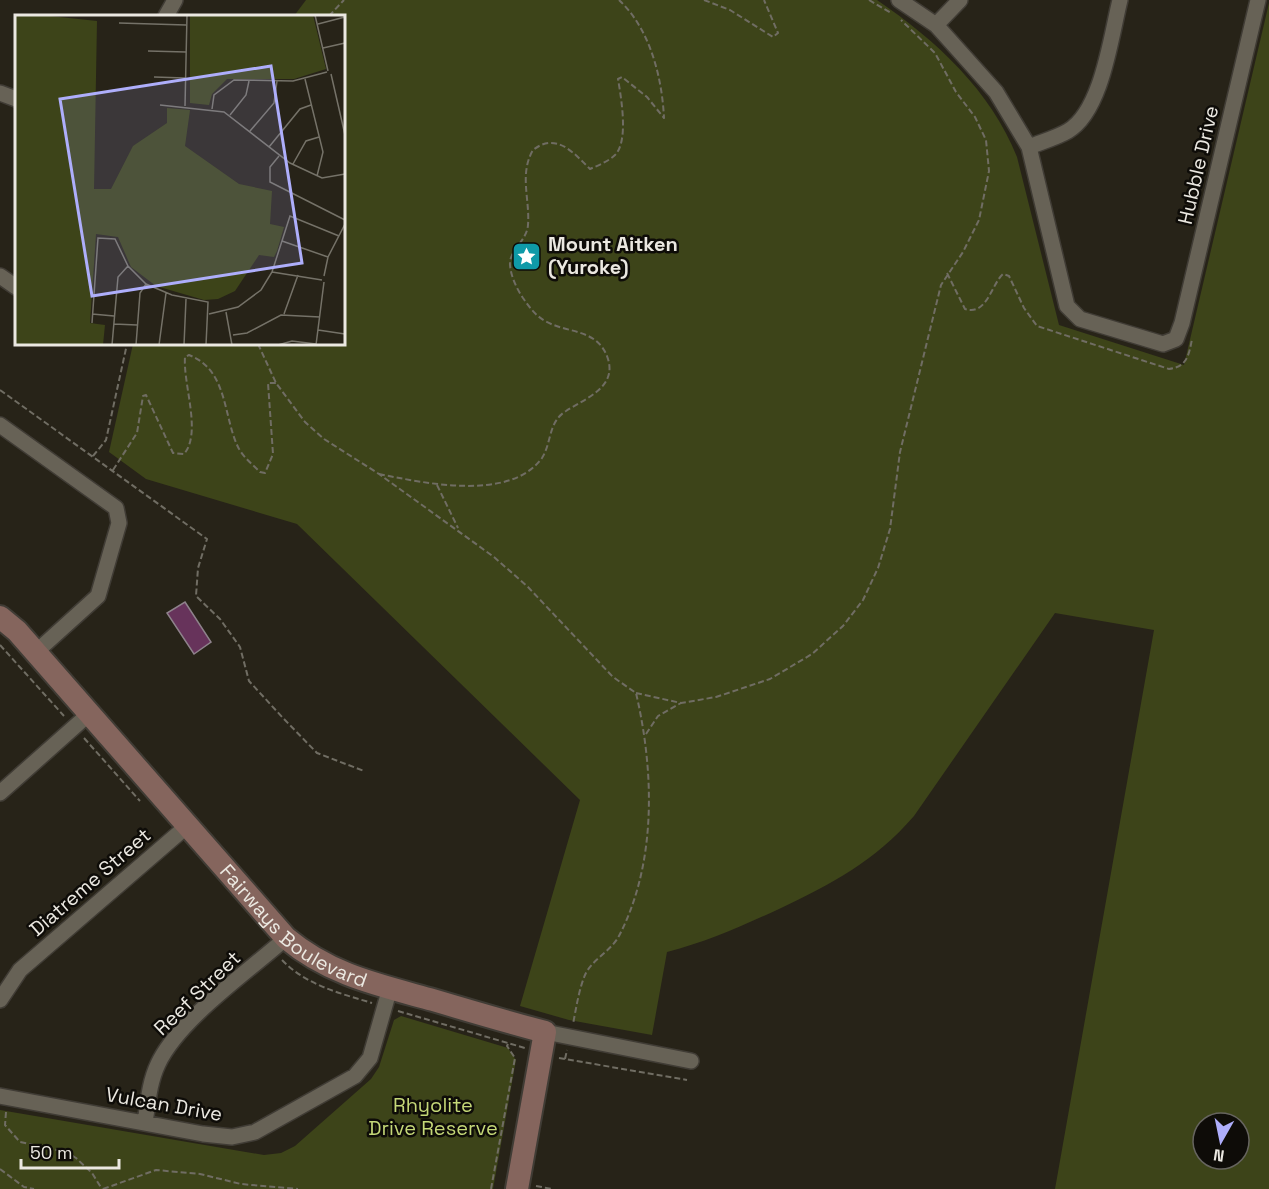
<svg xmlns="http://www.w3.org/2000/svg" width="1269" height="1189" font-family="'Space Grotesk',sans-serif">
	<rect width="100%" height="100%" fill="#272318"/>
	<path fill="#3d4419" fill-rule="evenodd" d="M 306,0 L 877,0 C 936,40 991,91 1017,157 L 1059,325 L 1184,365 L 1269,3 L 1269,1189 L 1055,1189 L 1154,630 L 1055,613 L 914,816 C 874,862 833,883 779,909 C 742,926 707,942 667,952 L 652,1035 L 569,1020 L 520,1006 L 580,800 L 297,524 L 146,479 L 109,452 L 133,344 L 344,344 L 344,16 L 294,16 ZM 1203,1123 L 1239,1123 L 1239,1159 L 1203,1159 Z
		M 401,1016 L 508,1048 L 516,1060 L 493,1189 L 0,1189 L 0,1110 L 264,1155 L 281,1153 L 295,1146 L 371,1079 L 379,1067 L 394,1020 Z"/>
	<path fill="#67335b" stroke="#8e828b" stroke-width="1.5" d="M 185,602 L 211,642 L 194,654 L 167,613 Z"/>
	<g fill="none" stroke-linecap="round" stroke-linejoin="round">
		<defs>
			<path id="street" d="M 899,0 L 936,25 L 996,92 L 1029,147 L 1067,306 L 1080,319 L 1163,344 L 1176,339 L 1182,323 L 1258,0
				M 166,16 L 175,0
				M 936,25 L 960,0
				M 0,93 L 16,99
				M 1029,147 C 1041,142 1056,138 1068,131 C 1102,111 1111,36 1120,0
				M 0,276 L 16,287
				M 0,425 L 116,508 L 119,523 L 98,596 L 35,653
				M 0,793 L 90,713
				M 0,1000 L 20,970 L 187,826
				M 545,1032 L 691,1061
				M 0,1096 L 203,1134 L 232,1137 L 255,1132 L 355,1076 L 370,1058 L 390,988
				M 145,1123 C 148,1103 149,1083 158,1064 C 179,1019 248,972 286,938"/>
			<g id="secondary">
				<path id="s1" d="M 0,617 L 17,631 L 286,938 C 330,975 379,985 433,1000 C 470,1011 507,1022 545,1032 L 517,1189"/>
			</g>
		</defs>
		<use href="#street" stroke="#403c35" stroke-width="18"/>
		<use href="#secondary" stroke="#403c35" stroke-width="26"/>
		<path stroke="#706d63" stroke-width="2" stroke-dasharray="6 3" stroke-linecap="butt" d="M 704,0 L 730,10 L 773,37 L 778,33 L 764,0
			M 869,0 L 891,13
			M 329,16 L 344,0
			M 947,273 L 965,309 C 987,316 991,285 1003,274 L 1009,276 L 1024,308 L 1037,326 L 1169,369 C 1187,367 1189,355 1192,339
			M 258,344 L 276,383 L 305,422 L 324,439 L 379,474 L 494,557 L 528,587 L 613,677 L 636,693 C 654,770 657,861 620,934 C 612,951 592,959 585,975 C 579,989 576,1009 573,1024
			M 0,390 L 207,539 L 198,568 L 196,596 L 220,619 L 240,647 L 249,681 L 283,718 L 317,753 L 364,771
			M 93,456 L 106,440 L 127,344
			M 113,470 L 137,433 L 143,396 L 146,395 L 173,453 L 184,454 C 202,433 183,385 185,357 L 189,355 C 228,370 223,416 238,447 C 243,457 252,464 260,472 L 265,473 L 273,454 L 268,383 L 276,383
			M 379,474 C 424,483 510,502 542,458 C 552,442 548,422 566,411 C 584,399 617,388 608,359 C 598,328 568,334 545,321 C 535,315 530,308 523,298 C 517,289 511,277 510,265 C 509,250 527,241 528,225 C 530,199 519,174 533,150 C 556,132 573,152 590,169 C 599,165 609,161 615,155 C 629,141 621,97 618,79 L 622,77 L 647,97 L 664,118 C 662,77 650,29 619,0
			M 437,485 L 458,528
			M 0,645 L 64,716
			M 636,693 L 681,703 L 716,697 L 770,679 L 812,654 L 843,626 L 863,600 L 878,568 L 890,529 L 900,452 L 941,285 L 963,252 L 979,220 L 989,171 L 986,140 L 975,117 L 956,92 L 935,53 L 901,20
			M 646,734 L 658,716 L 681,703
			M 84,738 L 140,801
			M 282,960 C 306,985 339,993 372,1003
			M 398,1011 L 525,1048
			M 559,1058 L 687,1080
			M 565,1059 L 567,1050
			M 6,1112 L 5,1125 L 20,1142 L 66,1152 L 76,1158 L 92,1173 L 102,1189
			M 0,1169 L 24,1187 L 34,1189
			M 536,1186 L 552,1189
			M 103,1189 L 156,1170 L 200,1174 L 241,1184 L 298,1189
			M 491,1189 L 515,1058 L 507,1046 L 508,1044"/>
		<use href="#street" stroke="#676256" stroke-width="15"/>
		<use href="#secondary" stroke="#85655d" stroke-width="22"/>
	</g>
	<defs>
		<symbol id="sight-square" viewBox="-11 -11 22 22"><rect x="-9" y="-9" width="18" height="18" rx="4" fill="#0f9aa8" stroke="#0e0c08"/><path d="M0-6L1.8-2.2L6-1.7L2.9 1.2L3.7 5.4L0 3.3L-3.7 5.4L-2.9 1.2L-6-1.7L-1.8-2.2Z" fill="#fff"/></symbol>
	</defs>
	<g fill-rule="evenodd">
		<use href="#sight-square" x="510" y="240" width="33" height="33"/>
	</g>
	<g text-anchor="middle" stroke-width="5" stroke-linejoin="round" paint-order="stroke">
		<g font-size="20" fill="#ebe8e1" stroke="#0e0c08">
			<text transform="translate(1198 165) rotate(-77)" y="7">Hubble Drive</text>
			<text transform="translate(90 882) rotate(-41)" y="7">Diatreme Street</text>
			<text dy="7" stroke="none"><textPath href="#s1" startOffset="429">Fairways Boulevard</textPath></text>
			<text transform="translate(197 993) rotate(-44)" y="7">Reef Street</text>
			<text transform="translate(164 1104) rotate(10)" y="7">Vulcan Drive</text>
		</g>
		<g font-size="20" font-weight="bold" fill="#ebe8e1" stroke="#0e0c08" text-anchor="start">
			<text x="548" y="251">Mount Aitken<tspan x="548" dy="23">(Yuroke)</tspan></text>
		</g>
		<g font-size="20" fill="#c5d878" stroke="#0e0c08">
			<text x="433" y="1112">Rhyolite<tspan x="433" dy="23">Drive Reserve</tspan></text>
		</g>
	</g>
	<g transform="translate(15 15)">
		<rect width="330" height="330" fill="#272318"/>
		<path d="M 26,0 L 82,6 L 79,174 L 96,174 L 118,131 L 152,108 L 152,93 L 175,95 L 170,131 L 224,169 L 257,176 L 255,209 L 269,212 L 262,236 L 259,242 L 244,240 L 220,276 L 203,284 L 189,285 L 141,271 L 116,252 L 103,222 L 81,219 L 75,308 L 90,310 L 88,330 L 0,330 L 0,1 ZM 175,0 L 298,0 L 311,54 L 279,64 L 212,64 L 197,79 L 194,90 L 175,88 Z" fill="#3d4419"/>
		<path fill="none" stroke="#757268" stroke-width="1.5" d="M 300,0 L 313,56M 104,8 L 171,10M 303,9 L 330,2M 308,33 L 330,28M 133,36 L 171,37M 316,59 L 330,120M 139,62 L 170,63M 290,64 L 308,137 L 302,161M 145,90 L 209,97 L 275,148 L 307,163 L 330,159M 170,91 L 172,0M 197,94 L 199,80 L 219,65 L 278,66 L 312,57M 215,100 L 231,80 L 234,66M 235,116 L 259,88 L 262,66M 254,132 L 285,94 L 296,90M 264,141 L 255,152 L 255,167 L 330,205M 278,149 L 291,126 L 304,122M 267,226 L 313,242M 257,257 L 307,265M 309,261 L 313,242 L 330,209M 211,297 L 217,330M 77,299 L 99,301M 194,299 L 223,292 L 246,275 L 257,257 L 275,201 L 324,221M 269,299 L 283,260M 77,308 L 83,223 L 100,224 L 113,251 L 131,269 L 157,280 L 193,287 L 191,330M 99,309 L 122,310M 303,315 L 330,319M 218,320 L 232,318 L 266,300 L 305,302M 97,330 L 103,262 L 113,251M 121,330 L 125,278 L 131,269M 144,330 L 151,278M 169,330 L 171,284M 263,330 L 277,326 L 301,329M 301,330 L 309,267"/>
		<path fill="#aeaefb" fill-opacity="0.15" stroke="#aeaefb" stroke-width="3" d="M 256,51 L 287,248 L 77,281 L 45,84 Z"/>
		<rect width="330" height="330" fill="none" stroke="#ebe8e1" stroke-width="3"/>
	</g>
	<g transform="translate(1221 1141) rotate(189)"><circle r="28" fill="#0e0c08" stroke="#66645f" stroke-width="1.5"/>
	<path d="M0-4.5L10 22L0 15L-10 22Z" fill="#aeaefb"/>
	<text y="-9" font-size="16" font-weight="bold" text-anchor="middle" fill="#ebe8e1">N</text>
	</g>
	<path d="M21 1159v9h98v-9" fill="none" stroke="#ebe8e1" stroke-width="3"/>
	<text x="30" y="1159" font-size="18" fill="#ebe8e1" stroke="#0e0c08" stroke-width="4.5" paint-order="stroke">50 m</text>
</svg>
